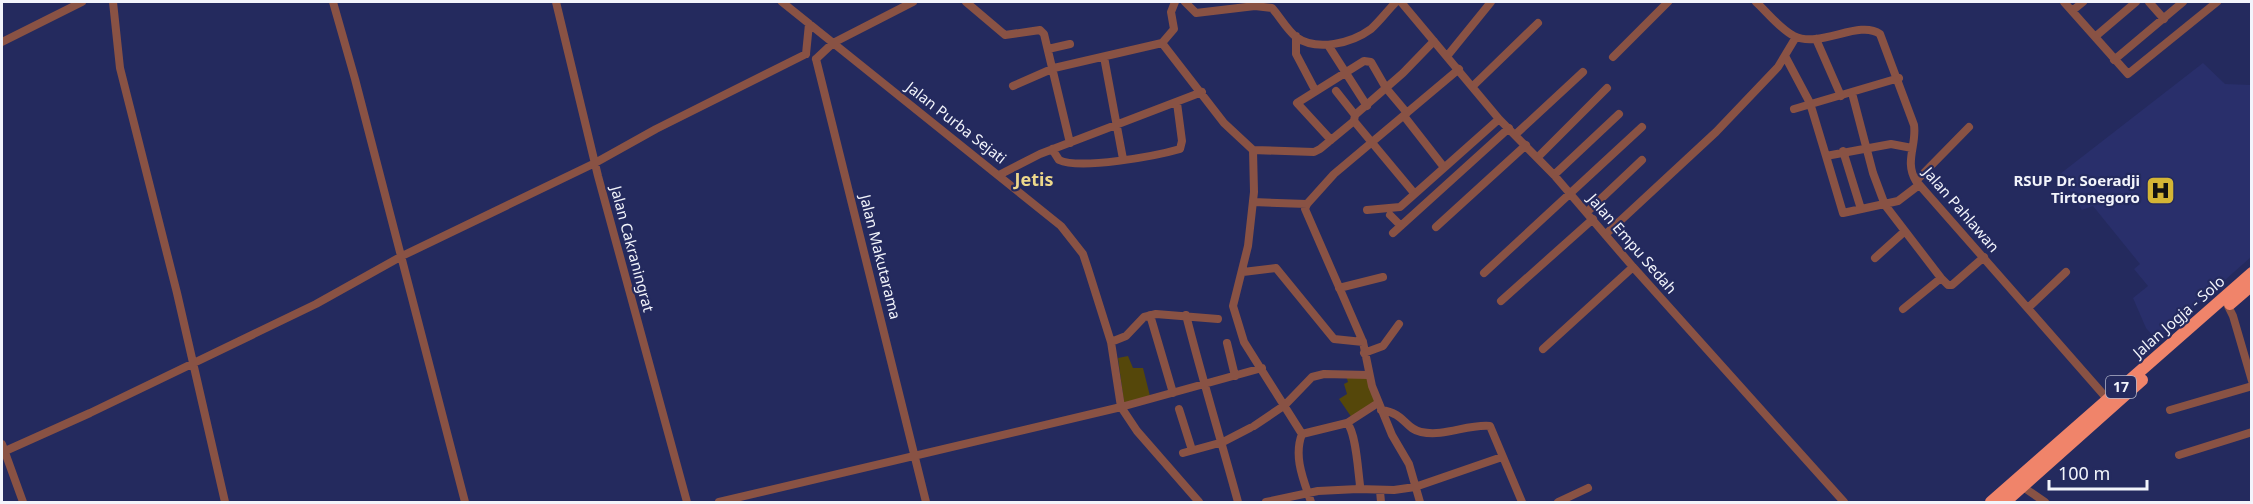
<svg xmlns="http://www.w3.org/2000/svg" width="2253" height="504" font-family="'Noto Sans',sans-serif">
	<rect width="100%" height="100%" fill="#242a5e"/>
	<path fill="#292f6b" d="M 2203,63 L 2225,84 L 2251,85 L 2251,257 L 2157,340 L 2146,328 L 2133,298 L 2148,286 L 2134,269 L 2140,264 L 2093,206 L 2082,210 L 2060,174 Z"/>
	<path fill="#55470a" d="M 1128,356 L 1133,368 L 1143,368 L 1150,396 L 1124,403 L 1118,358 Z
		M 1346,376 L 1367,377 L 1377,403 L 1352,418 L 1339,399 L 1347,394 L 1344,384 L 1348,382 Z"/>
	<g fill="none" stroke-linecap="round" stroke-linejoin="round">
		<path stroke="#895244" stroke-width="8" d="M 113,2 L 120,68 L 177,293 L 225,502
			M 333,2 L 355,79 L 465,502
			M 556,2 L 598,176 L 687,502
			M 782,2 L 1061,226 L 1083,254 L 1088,269 L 1111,342 L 1121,407 L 1137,431 L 1199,502
			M 966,2 L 1005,35 L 1040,30 L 1044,34 L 1070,143
			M 1185,2 L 1196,13 L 1255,6 L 1272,8 C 1280,17 1287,30 1296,37 C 1317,52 1352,43 1371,29 C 1380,21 1388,10 1396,2
			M 1401,2 L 1499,119 L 1554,175 L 1633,267 L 1844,502
			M 1756,2 C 1767,12 1780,29 1794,36 C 1820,49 1859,19 1880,34 L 1914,125 C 1917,145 1904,162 1916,181 L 2110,402
			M 2064,2 L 2128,74 L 2217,2
			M 2149,2 L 2164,19
			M 2072,11 L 2083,2
			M 1296,36 L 1296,54 L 1315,90
			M 2096,36 L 2136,2
			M 1816,39 L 1841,96
			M 2,42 L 82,2
			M 1162,43 L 1224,123 L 1253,150 L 1254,192 L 1248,246 L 1233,306 L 1244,342 L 1302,434
			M 1328,45 L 1367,106
			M 1048,49 L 1070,44
			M 806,54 L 809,24
			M 1448,55 L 1491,2
			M 1785,56 L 1810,103 L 1826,156
			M 1104,57 L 1123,159
			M 1613,57 L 1668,2
			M 816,59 L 926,502
			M 816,59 L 833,43 L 913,2
			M 2114,60 L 2183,2
			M 1474,85 L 1538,23
			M 1013,86 L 1054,68 L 1162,43 L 1174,29 L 1171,12 L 1175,2
			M 1336,91 L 1355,115
			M 1852,93 L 1873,173 L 1885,205 L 1941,278 L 1948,285 L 1952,285 L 1984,257
			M 1794,109 L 1899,78
			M 1404,116 L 1443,166
			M 1354,121 L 1414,193
			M 1516,134 L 1583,72
			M 1331,140 L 1297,103 L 1364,61 L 1371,62 L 1386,88 L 1407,113
			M 1912,148 L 1891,144 L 1826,156 L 1843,213 L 1898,201 L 1919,185
			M 1052,149 L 1059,160 C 1080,170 1156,156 1180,149 L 1182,141 L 1177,103
			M 1253,150 L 1314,152 L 1320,149 L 1354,121 L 1355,115 L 1403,73 L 1434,41
			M 1843,151 L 1861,209
			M 1538,157 L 1607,88
			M 999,175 L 1040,154 L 1202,92
			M 1554,175 L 1619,114
			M 1916,181 L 1969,127
			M 1253,202 L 1307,204
			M 1367,210 L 1400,207 L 1499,119
			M 1587,212 L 1642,160
			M 1390,215 L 1401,226
			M 1436,227 L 1526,145
			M 1393,233 L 1509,128
			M 1606,234 L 1716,132 L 1778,67 L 1796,37
			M 1875,258 L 1905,231
			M 1243,272 L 1276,268 L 1334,339 L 1363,342
			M 1484,273 L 1642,127
			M 1339,288 L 1383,277
			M 1501,301 L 1593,219
			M 2226,302 L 2233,316 L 2252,381
			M 2029,307 L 2066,272
			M 1903,309 L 1941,278
			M 1150,315 L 1173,393
			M 1186,315 C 1202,378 1221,440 1238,502
			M 1111,342 L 1126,336 L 1144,317 L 1156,314 L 1218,319
			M 1227,343 L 1235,376
			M 1543,349 L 1633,267
			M 1364,353 L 1383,346 L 1399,324
			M 1179,409 L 1192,450
			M 1381,410 C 1405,413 1405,429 1421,432 C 1445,437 1467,424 1490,426 L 1522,502
			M 2170,410 L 2252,386
			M 1347,423 C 1356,432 1358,471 1360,485 L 1358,489
			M 1254,426 L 1285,405 L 1312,377 L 1324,374 L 1368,375
			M 1302,434 L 1347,423 L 1378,403
			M 1302,434 C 1293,457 1304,481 1311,502
			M 2,444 L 23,502
			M 3,452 L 90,413 L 316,304 L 402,256 L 595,163 L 656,129 L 806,54
			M 1183,453 L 1223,442 L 1250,428
			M 2179,455 L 2252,432
			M 2023,487 L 2045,502
			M 1380,491 L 1381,502
			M 719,502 L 1121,407 L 1262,368
			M 1266,502 L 1318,491 L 1358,489 L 1394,490 L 1415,487 L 1502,457
			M 1420,502 L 1409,464 L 1392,435 L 1372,386 L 1363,342 L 1305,209 L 1307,204 L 1334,174 L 1459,69
			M 1558,502 L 1588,488"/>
		<path stroke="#f0846a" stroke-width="12" d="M 2230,304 L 2252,285
			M 1991,502 L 2252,273
			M 2005,502 L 2142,380"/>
	</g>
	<defs>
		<symbol id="hospital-square" viewBox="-11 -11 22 22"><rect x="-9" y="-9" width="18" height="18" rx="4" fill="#d4b535" stroke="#242a5e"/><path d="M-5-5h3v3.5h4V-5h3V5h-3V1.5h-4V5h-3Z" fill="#111"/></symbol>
	</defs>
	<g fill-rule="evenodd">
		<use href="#hospital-square" x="2144" y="174" width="33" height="33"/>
	</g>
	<g text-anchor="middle" stroke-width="4.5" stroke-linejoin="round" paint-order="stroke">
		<rect fill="#242a5e" stroke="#b4b7cc" stroke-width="1.5" x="2106" y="376" width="30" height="22" rx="4.5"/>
		<g font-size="14" font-weight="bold" fill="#f2f4fb">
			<text x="2121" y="392">17</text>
		</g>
		<g font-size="15" fill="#f2f4fb" stroke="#242a5e">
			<text transform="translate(956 123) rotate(38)" y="5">Jalan Purba Sejati</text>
			<text transform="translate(1961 210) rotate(49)" y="5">Jalan Pahlawan</text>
			<text transform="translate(1632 244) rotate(49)" y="5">Jalan Empu Sedah</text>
			<text transform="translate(632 249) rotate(75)" y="5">Jalan Cakraningrat</text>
			<text transform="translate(880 257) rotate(76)" y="5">Jalan Makutarama</text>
			<text transform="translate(2179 317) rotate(-41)" y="5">Jalan Jogja - Solo</text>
		</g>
		<g font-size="15" font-weight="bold" fill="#f2f4fb" stroke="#242a5e" text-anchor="end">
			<text x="2140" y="186">RSUP Dr. Soeradji<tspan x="2140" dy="17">Tirtonegoro</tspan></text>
		</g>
		<g font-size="18" font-weight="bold" fill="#edd88b" stroke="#242a5e">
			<text x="1034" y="186">Jetis</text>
		</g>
	</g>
	<rect width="2253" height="504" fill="none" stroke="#f2f4fb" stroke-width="6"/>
	<path d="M2049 480v9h98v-9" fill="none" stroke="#f2f4fb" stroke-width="3"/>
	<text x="2058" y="480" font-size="18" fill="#f2f4fb" stroke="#242a5e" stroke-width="4.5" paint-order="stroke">100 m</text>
</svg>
